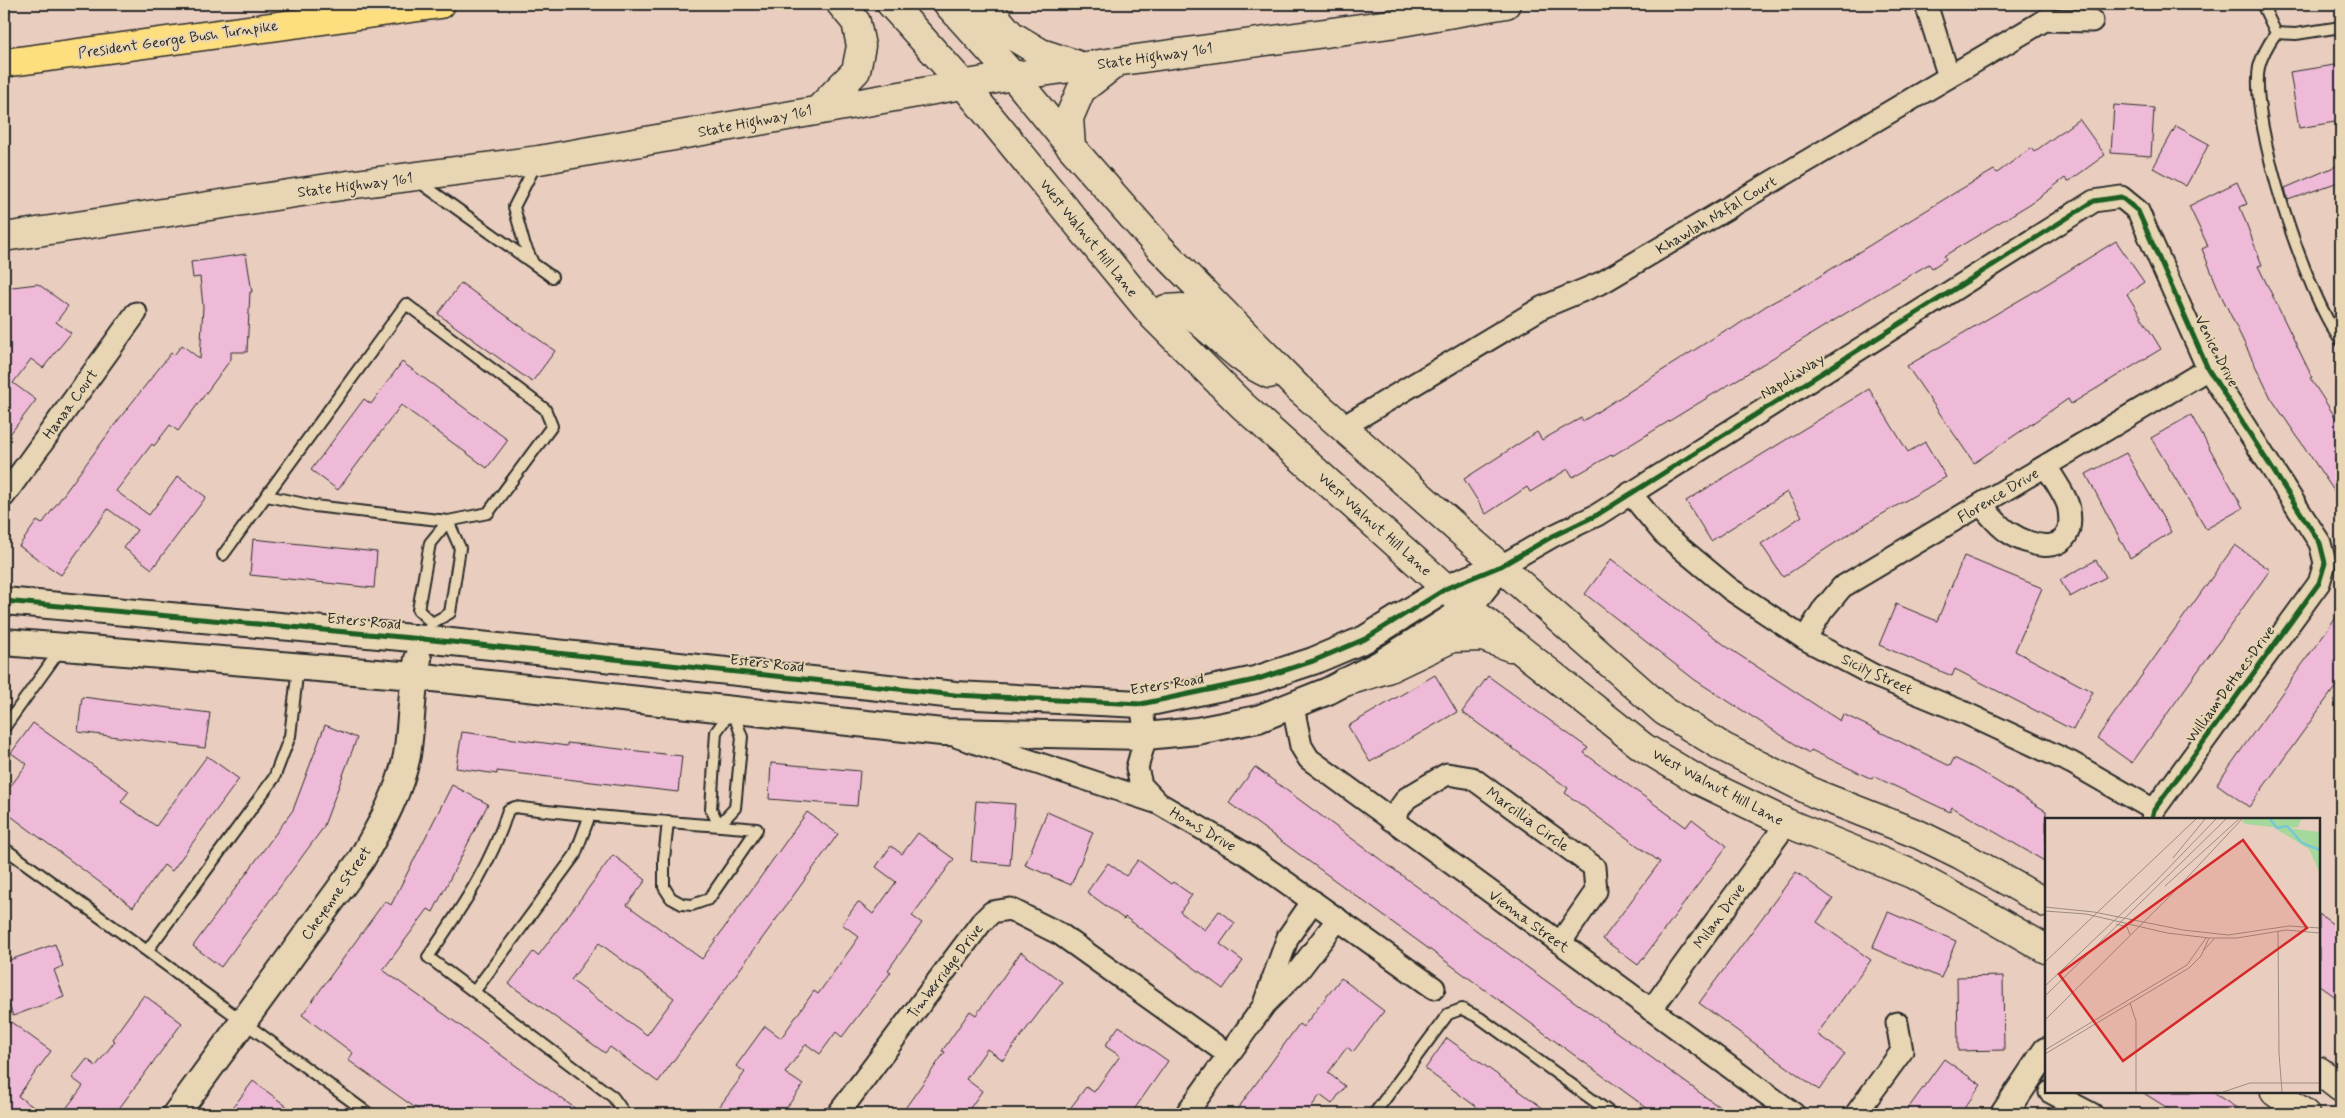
<svg xmlns="http://www.w3.org/2000/svg" width="2345" height="1118" font-family="Mynerve,sans-serif">
	<rect width="100%" height="100%" fill="#e9cdbe"/>
	<filter id="ink" filterUnits="userSpaceOnUse"><feTurbulence type="fractalNoise" baseFrequency=".02" numOctaves="2"/><feDisplacementMap in="SourceGraphic" scale="10" xChannelSelector="R" yChannelSelector="G"/><feConvolveMatrix kernelMatrix="1 2 1 2 8 2 1 2 1" color-interpolation-filters="sRGB"/></filter>
	<g filter="url(#ink)">
		<path fill="#eebad7" stroke="#2b2b2b" fill-rule="evenodd" d="M 2341,64 L 2341,121 L 2299,128 L 2290,72 Z
			M 2114,105 L 2154,108 L 2151,156 L 2111,153 Z
			M 2079,119 L 2105,155 L 2068,182 L 2065,178 L 2033,202 L 1944,256 L 1946,259 L 1932,268 L 1929,264 L 1874,296 L 1612,456 L 1611,455 L 1573,477 L 1568,469 L 1530,492 L 1527,487 L 1486,514 L 1464,479 L 1537,432 L 1542,440 L 1581,418 L 1583,421 L 1729,328 L 1730,330 L 1766,306 L 1807,284 L 1956,192 L 1994,170 L 1997,173 L 2031,148 L 2034,152 Z
			M 2176,126 L 2209,144 L 2186,186 L 2153,168 Z
			M 2341,164 L 2341,181 L 2288,200 L 2285,188 Z
			M 2237,182 L 2247,204 L 2240,207 L 2262,265 L 2258,266 L 2312,377 L 2310,378 L 2341,426 L 2341,501 L 2271,398 L 2220,293 L 2202,249 L 2208,246 L 2189,206 Z
			M 2116,241 L 2144,282 L 2127,294 L 2161,349 L 2071,404 L 2068,399 L 1974,463 L 1907,366 L 2042,287 Z
			M 246,254 L 252,292 L 250,292 L 247,352 L 231,352 L 231,359 L 178,431 L 170,425 L 154,446 L 152,444 L 116,491 L 149,515 L 178,476 L 206,497 L 152,569 L 124,548 L 137,530 L 108,509 L 61,575 L 19,546 L 37,521 L 42,524 L 119,419 L 171,353 L 174,355 L 182,345 L 200,359 L 203,306 L 200,277 L 193,278 L 191,262 Z
			M 461,283 L 555,351 L 532,382 L 438,314 Z
			M 38,284 L 68,306 L 56,322 L 71,333 L 43,368 L 31,359 L 13,383 L 36,400 L 4,442 L 4,288 Z
			M 402,362 L 508,440 L 487,468 L 401,405 L 338,490 L 311,470 L 364,399 L 371,404 Z
			M 1869,389 L 1908,452 L 1925,442 L 1946,477 L 1855,530 L 1783,577 L 1761,544 L 1802,516 L 1787,492 L 1711,541 L 1686,501 Z
			M 2191,415 L 2243,508 L 2206,529 L 2151,438 Z
			M 2126,453 L 2171,532 L 2130,558 L 2086,474 Z
			M 253,539 L 377,552 L 374,588 L 250,575 Z
			M 2235,545 L 2270,570 L 2132,763 L 2097,738 Z
			M 1964,556 L 2042,588 L 2015,651 L 2093,692 L 2073,730 L 1955,669 L 1952,676 L 1879,645 L 1896,604 L 1937,621 Z
			M 1611,559 L 1730,649 L 1840,721 L 1843,714 L 1950,766 L 1954,758 L 1974,768 L 2046,811 L 2046,862 L 1952,807 L 1950,812 L 1873,776 L 1872,779 L 1811,750 L 1809,753 L 1695,680 L 1585,594 Z
			M 2096,560 L 2106,577 L 2070,597 L 2060,580 Z
			M 2341,610 L 2341,679 L 2249,807 L 2217,784 Z
			M 1435,675 L 1457,712 L 1370,762 L 1348,726 Z
			M 1488,676 L 1588,748 L 1584,753 L 1686,827 L 1692,819 L 1727,846 L 1638,965 L 1603,939 L 1660,862 L 1565,793 L 1568,788 L 1462,712 Z
			M 82,697 L 210,713 L 205,748 L 78,732 Z
			M 33,723 L 129,791 L 121,802 L 156,826 L 207,756 L 239,779 L 172,871 L 164,865 L 133,907 L 4,811 L 4,795 L 27,764 L 11,753 Z
			M 325,725 L 357,738 L 323,828 L 221,967 L 193,946 L 293,810 Z
			M 462,732 L 567,746 L 567,743 L 682,756 L 678,792 L 497,771 L 497,774 L 456,768 Z
			M 771,763 L 860,771 L 857,806 L 769,799 Z
			M 1255,767 L 1465,922 L 1729,1114 L 1655,1114 L 1329,876 L 1229,803 Z
			M 452,785 L 488,804 L 433,912 L 428,909 L 383,970 L 583,1114 L 424,1114 L 348,1060 L 353,1053 L 302,1015 L 385,901 L 391,905 Z
			M 976,801 L 1015,804 L 1010,865 L 971,861 Z
			M 807,812 L 838,834 L 658,1082 L 610,1047 L 605,1053 L 509,984 L 533,952 L 538,956 L 613,855 L 646,880 L 627,905 L 702,959 ZM 599,943 L 674,998 L 647,1035 L 571,980 Z
			M 1047,812 L 1093,832 L 1071,885 L 1025,865 Z
			M 918,833 L 954,859 L 912,916 L 922,923 L 888,970 L 891,972 L 842,1037 L 836,1032 L 820,1054 L 806,1044 L 785,1073 L 803,1085 L 782,1114 L 714,1114 L 745,1072 L 736,1066 L 765,1026 L 781,1038 L 814,991 L 818,994 L 859,937 L 842,924 L 858,902 L 873,914 L 896,882 L 876,867 L 891,846 L 902,854 Z
			M 1138,860 L 1171,884 L 1173,882 L 1192,895 L 1180,912 L 1205,930 L 1219,911 L 1235,923 L 1220,944 L 1243,961 L 1223,989 L 1125,917 L 1124,919 L 1087,892 L 1108,863 L 1126,876 Z
			M 1796,872 L 1833,899 L 1817,922 L 1871,960 L 1817,1034 L 1845,1054 L 1819,1090 L 1699,1003 Z
			M 1888,912 L 1956,941 L 1941,978 L 1872,948 Z
			M 2319,914 L 2341,930 L 2341,1001 L 2319,985 Z
			M 55,944 L 63,966 L 54,970 L 64,997 L 13,1016 L 4,991 L 4,962 Z
			M 1021,952 L 1062,982 L 1003,1060 L 987,1049 L 966,1079 L 982,1091 L 966,1114 L 901,1114 L 945,1052 L 942,1051 L 970,1011 L 976,1015 Z
			M 2003,976 L 2004,1050 L 1958,1051 L 1957,977 Z
			M 1341,978 L 1384,1011 L 1353,1052 L 1347,1047 L 1328,1073 L 1345,1086 L 1332,1104 L 1320,1095 L 1306,1114 L 1234,1114 L 1299,1024 L 1303,1027 Z
			M 144,995 L 182,1023 L 115,1114 L 62,1114 L 83,1086 L 72,1078 L 87,1059 L 96,1066 L 115,1041 L 112,1039 Z
			M 11,1022 L 51,1051 L 18,1096 L 43,1114 L 4,1114 L 4,1032 Z
			M 1119,1026 L 1168,1061 L 1131,1114 L 1066,1114 L 1086,1087 L 1094,1092 L 1120,1056 L 1105,1046 Z
			M 1447,1038 L 1551,1114 L 1486,1114 L 1425,1069 Z
			M 1944,1059 L 1981,1085 L 1960,1114 L 1904,1114 Z
			M 253,1081 L 297,1114 L 228,1114 Z
			M 2142,1092 L 2212,1092 L 2246,1114 L 2177,1114 Z"/>
		<g fill="none" stroke-linecap="round" stroke-linejoin="round">
			<defs>
				<path id="service" d="M 2262,4 L 2276,33
					M 2276,33 C 2269,43 2262,55 2259,67 C 2249,122 2307,297 2341,341
					M 2276,33 L 2296,34 L 2341,27
					M 418,181 L 552,277
					M 533,263 L 524,243 L 514,207 L 536,164
					M 223,555 L 406,304 L 545,409 L 552,426 L 488,513 L 448,521 L 314,506 L 267,496
					M 432,623 L 418,610 L 430,543 L 448,521
					M 424,637 L 432,623 L 450,613 L 460,548 L 448,521
					M 4,728 L 60,650
					M 719,825 L 735,808 L 742,737 L 733,712
					M 719,825 L 711,809 L 716,732 L 731,711
					M 4,848 L 147,951 L 274,778 L 290,736 L 298,667
					M 147,951 L 369,1114
					M 474,992 L 575,855 L 590,815
					M 625,1114 L 613,1097 L 428,957 C 460,910 492,864 508,810 L 515,807 C 595,818 676,822 757,829 L 709,899 L 692,905 L 682,904 L 671,898 L 664,887 L 664,859 L 668,821
					M 1374,1114 L 1448,1014 L 1462,1009 L 1480,1018 L 1612,1114"/>
				<path id="minor" d="M 1926,4 L 1949,77
					M 1343,427 L 1543,307 L 1603,282 L 2045,20 L 2092,21
					M 1630,493 L 1664,534 L 1730,589 L 1805,639 L 1875,676 L 1963,712 L 2072,763 L 2154,810
					M 4,496 L 136,313
					M 1981,505 C 1989,513 1998,526 2008,532 C 2035,550 2076,556 2069,510 C 2068,498 2052,477 2046,466
					M 1501,566 L 1553,536 L 1597,515 L 2094,201 L 2121,197 L 2138,211 L 2208,369 L 2320,543 L 2325,563 L 2319,583 L 2154,810 L 2152,819
					M 1805,639 L 1822,611 L 1842,587 L 2208,369
					M 1141,704 L 1146,736 L 1137,768 L 1141,785 L 1158,803
					M 1293,707 L 1301,746 L 1309,759 L 1794,1114
					M 958,737 L 1158,803 L 1249,856 L 1434,988
					M 1391,820 L 1407,798 L 1447,774 L 1472,778 L 1594,867 L 1596,891 L 1560,943
					M 1265,1001 L 1288,937 L 1313,901
					M 1651,1010 L 1787,823
					M 2050,1092 L 2092,1114
					M 838,1114 L 981,923 L 992,912 L 1010,909 L 1060,934 L 1229,1055
					M 1186,1114 L 1265,1004 L 1299,970 L 1338,919
					M 1856,1114 L 1902,1051 L 1897,1023"/>
				<path id="tertiary" d="M 4,601 L 423,639 L 955,695 L 1141,704 L 1255,680 L 1313,661 L 1365,639 L 1447,588 L 1500,566
					M 4,642 L 414,676 L 942,732 L 1146,736 L 1197,731 L 1258,719 L 1328,691 L 1380,664 L 1468,608 L 1501,566
					M 176,1114 L 361,860 C 379,828 400,792 407,755 C 412,723 411,691 418,659
					M 2004,1114 L 2046,1051"/>
				<path id="secondary" d="M 891,4 L 963,84 L 1153,316 L 1243,406 L 1468,608 L 1643,747 L 1698,780 L 1787,823 L 1912,874 L 1980,911 L 2046,949
					M 948,4 L 1013,76 L 1071,147 L 1158,246 L 1297,387 L 1664,711 L 1723,747 L 1816,794 L 1920,835 L 1961,855 L 2046,903
					M 984,4 L 1011,35 L 1041,53 L 1075,64
					M 819,109 L 856,71 L 861,46 L 856,22 L 841,4
					M 1071,147 L 1069,118 L 1081,90 L 1117,62
					M 4,237 L 348,185 L 539,160 L 1013,76 L 1390,24 L 1506,4
					M 1153,316 L 1166,309 L 1182,308 C 1212,328 1235,359 1269,374
					M 1345,682 L 1387,669 L 1452,638 L 1483,637 L 1510,647
					M 2319,1071 L 2341,1088
					M 2275,1092 L 2305,1114"/>
				<path id="motorway" d="M 4,63 L 441,4"/>
			</defs>
			<use href="#service" stroke="#2b2b2b" stroke-width="14"/>
			<use href="#minor" stroke="#2b2b2b" stroke-width="25"/>
			<use href="#tertiary" stroke="#2b2b2b" stroke-width="30"/>
			<use href="#secondary" stroke="#2b2b2b" stroke-width="31"/>
			<use href="#motorway" stroke="#2b2b2b" stroke-width="31"/>
			<use href="#service" stroke="#e7d5b3" stroke-width="10"/>
			<use href="#minor" stroke="#e7d5b3" stroke-width="21"/>
			<use href="#tertiary" stroke="#e7d5b3" stroke-width="26"/>
			<use href="#secondary" stroke="#e7d5b3" stroke-width="28"/>
			<use href="#motorway" stroke="#fedf80" stroke-width="28"/>
			<defs>
				<path id="cycleway" d="M 4,601 L 423,639 L 955,695 L 1141,704 L 1255,680 L 1313,661 L 1365,639 L 1447,588 L 1501,566 L 1553,536 L 1597,515 L 2094,201 L 2121,197 L 2138,211 L 2208,369 L 2320,543 L 2325,563 L 2319,583 L 2154,810 L 2152,819"/>
			</defs>
			<use href="#cycleway" stroke="#e7d5b3" stroke-width="8"/>
			<use href="#cycleway" stroke="#1b5e20" stroke-width="5"/>
		</g>
	</g>
	<g text-anchor="middle" stroke-width="4" stroke-linejoin="round" paint-order="stroke">
		<g font-size="15" fill="#2b2b2b" stroke="#e7d5b3">
			<text transform="translate(178 39) rotate(-8)" y="5">President George Bush Turnpike</text>
			<text transform="translate(1155 56) rotate(-8)" y="5">State Highway 161</text>
			<text transform="translate(755 121) rotate(-11)" y="5">State Highway 161</text>
			<text transform="translate(355 185) rotate(-7)" y="5">State Highway 161</text>
			<text transform="translate(1716 215) rotate(-31)" y="5">Khawlah Nafal Court</text>
			<text transform="translate(1089 238) rotate(51)" y="5">West Walnut Hill Lane</text>
			<text transform="translate(2217 351) rotate(63)" y="5">Venice Drive</text>
			<text transform="translate(1792 376) rotate(-32)" y="5">Napoli Way</text>
			<text transform="translate(70 404) rotate(-54)" y="5">Hanaa Court</text>
			<text transform="translate(1998 495) rotate(-31)" y="5">Florence Drive</text>
			<text transform="translate(1375 524) rotate(42)" y="5">West Walnut Hill Lane</text>
			<text transform="translate(364 621) rotate(5)" y="5">Esters Road</text>
			<text transform="translate(767 663) rotate(6)" y="5">Esters Road</text>
			<text transform="translate(1877 674) rotate(25)" y="5">Sicily Street</text>
			<text transform="translate(1167 684) rotate(-9)" y="5">Esters Road</text>
			<text transform="translate(2230 684) rotate(-54)" y="5">William DeHaes Drive</text>
			<text transform="translate(1718 787) rotate(28)" y="5">West Walnut Hill Lane</text>
			<text transform="translate(1528 819) rotate(36)" y="5">Marcillia Circle</text>
			<text transform="translate(1203 829) rotate(30)" y="5">Homs Drive</text>
			<text transform="translate(336 893) rotate(-55)" y="5">Cheyenne Street</text>
			<text transform="translate(1719 916) rotate(-54)" y="5">Milan Drive</text>
			<text transform="translate(1529 921) rotate(36)" y="5">Vienna Street</text>
			<text transform="translate(945 971) rotate(-53)" y="5">Timberridge Drive</text>
		</g>
	</g>
	<g transform="translate(2045 818)">
		<rect width="275" height="275" fill="#e9cdbe"/>
		<path d="M 199,1 L 256,1 L 253,9 L 241,10 L 275,14 L 275,56 L 264,31 L 233,12 L 235,10 L 201,6 L 197,4 Z" fill="#a5d99c"/>
		<path fill="none" stroke="#78c7d5" stroke-width="2.5" d="M 225,1 L 232,10 L 242,8 L 257,25 L 275,32"/>
		<path fill="none" stroke="#9d8c83" stroke-width="1" d="M 128,40 L 160,1M 120,68 L 194,1M 0,89 L 49,94 L 138,112 L 183,117 L 244,108 L 275,110M 0,93 L 41,96 L 122,115 L 164,120 L 192,120 L 241,112 L 275,115M 71,106 L 82,109 L 85,117M 233,113 L 234,235 L 237,274M 158,133 L 169,121M 0,144 L 151,1M 0,168 L 110,64 L 171,1M 0,178 L 181,1M 85,185 L 91,203 L 91,274M 0,202 L 124,79 L 197,1M 0,232 L 142,147 L 161,120M 0,236 L 144,150 L 156,138 L 164,120M 178,274 L 205,265 L 275,265"/>
		<path fill="#d62828" fill-opacity="0.15" stroke="#d62828" stroke-width="2.5" d="M 198,22 L 262,110 L 78,243 L 14,156 Z"/>
		<rect width="275" height="275" fill="none" stroke="#2b2b2b" stroke-width="2.5"/>
	</g>
	<rect width="2345" height="1118" fill="none" stroke="#e7d5b3" stroke-width="20"/>
	<rect x="10" y="10" width="2325" height="1098" fill="none" stroke="#2b2b2b" stroke-width="2" filter="url(#ink)"/>
</svg>
